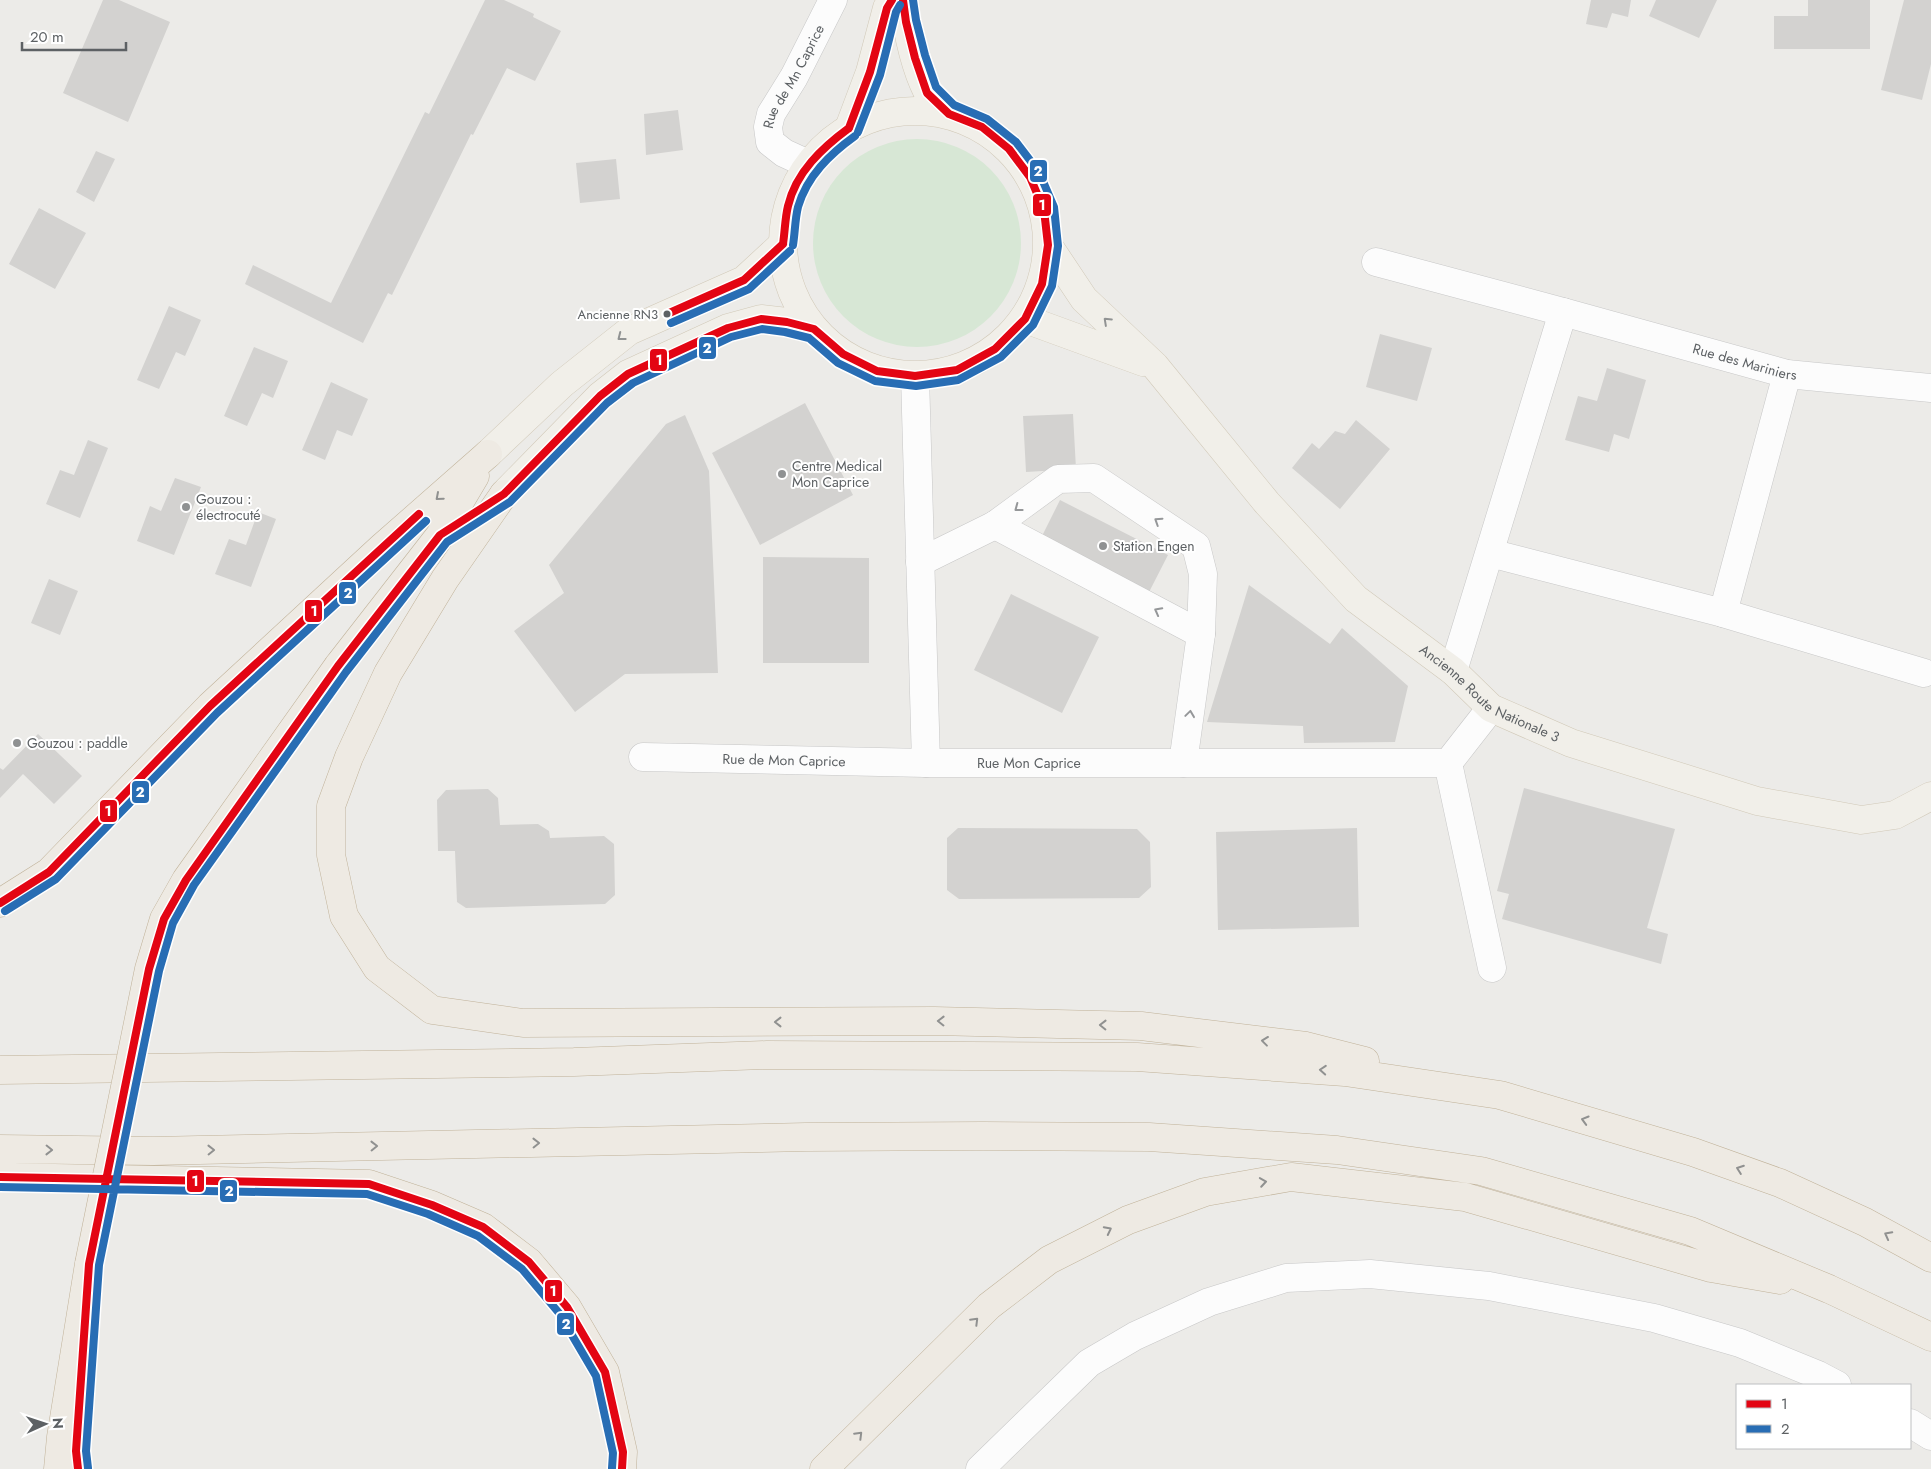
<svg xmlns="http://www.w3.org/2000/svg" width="1931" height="1469" font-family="Jost,sans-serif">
	<rect width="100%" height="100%" fill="#ecebe8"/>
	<path fill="#d7e7d5" d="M813 243a104 104 0 1 1 208 0a104 104 0 1 1-208 0Z"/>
	<path fill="#d3d2d0" d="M 103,0 L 119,0 L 170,22 L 128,122 L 63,93 Z
		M 485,0 L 504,0 L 534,14 L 533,17 L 561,31 L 535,81 L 507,68 L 473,135 L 471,134 L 392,295 L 388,293 L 363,343 L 245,284 L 253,265 L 331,303 L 425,112 L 429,114 Z
		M 1591,0 L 1631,0 L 1628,17 L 1612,13 L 1607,28 L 1586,24 Z
		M 1656,0 L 1717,0 L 1699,38 L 1649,16 Z
		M 1808,0 L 1870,0 L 1870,49 L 1774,49 L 1774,16 L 1808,16 Z
		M 1904,0 L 1931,0 L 1931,64 L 1922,100 L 1881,90 Z
		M 678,110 L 683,150 L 646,155 L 644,114 Z
		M 96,151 L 115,159 L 94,202 L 76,192 Z
		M 616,159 L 620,199 L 580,203 L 576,163 Z
		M 39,208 L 86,233 L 55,289 L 9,264 Z
		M 169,306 L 201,320 L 185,356 L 176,352 L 159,389 L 137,380 Z
		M 1380,334 L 1432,348 L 1417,401 L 1366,387 Z
		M 254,347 L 288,361 L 273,398 L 262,393 L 247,426 L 224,416 Z
		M 1607,368 L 1646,380 L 1629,439 L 1614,434 L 1609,452 L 1565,440 L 1578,396 L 1597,401 Z
		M 331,382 L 368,399 L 352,436 L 337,430 L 325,460 L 302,450 Z
		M 805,403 L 853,495 L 760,545 L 712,453 Z
		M 1073,414 L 1076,469 L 1026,472 L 1023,416 Z
		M 685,415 L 709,471 L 718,673 L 625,674 L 575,712 L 514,631 L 564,593 L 549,565 L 666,424 Z
		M 1356,420 L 1390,449 L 1340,509 L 1292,468 L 1312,443 L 1319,449 L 1335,431 L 1345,434 Z
		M 88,440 L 108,448 L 80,518 L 46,504 L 60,470 L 74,475 Z
		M 175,478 L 201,487 L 174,555 L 137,541 L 150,506 L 161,511 Z
		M 1060,500 L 1168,555 L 1147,596 L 1040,540 Z
		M 258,512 L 276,519 L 251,587 L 215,574 L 229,539 L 246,545 Z
		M 763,557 L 869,558 L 869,663 L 763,663 Z
		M 49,579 L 78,591 L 60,635 L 31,623 Z
		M 1249,585 L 1330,644 L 1342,628 L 1408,686 L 1395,742 L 1304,743 L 1303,726 L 1207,722 Z
		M 1011,594 L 1099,637 L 1062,713 L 974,670 Z
		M 38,734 L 82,776 L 54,804 L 23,774 L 0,798 L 0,768 L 3,770 Z
		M 1524,788 L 1675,829 L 1647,928 L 1668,934 L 1661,964 L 1502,919 L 1509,894 L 1497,891 Z
		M 488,789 L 498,798 L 500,825 L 538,824 L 549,831 L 550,838 L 604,836 L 614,844 L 615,895 L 605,904 L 466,908 L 457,902 L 455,851 L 438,851 L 437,800 L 446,790 Z
		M 958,828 L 1137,829 L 1150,842 L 1151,887 L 1139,898 L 959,899 L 947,890 L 947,838 Z
		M 1357,828 L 1359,927 L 1218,930 L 1216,832 Z"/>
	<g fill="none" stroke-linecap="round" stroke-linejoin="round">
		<defs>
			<g id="minor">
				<path id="s1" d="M 808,164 L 784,153 L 770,142 L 768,127 L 771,114 L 794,77 L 833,0"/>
				<path d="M 1376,262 L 1563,312"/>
				<path id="s2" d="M 915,376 L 926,763 L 1448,763 L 1491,708"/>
				<path d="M 995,525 L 1201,634"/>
				<path d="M 1490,553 L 1723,613 L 1924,673"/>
				<path d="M 920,562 L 995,525 L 1058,479 L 1094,478 L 1196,546 L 1203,574 L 1201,634 L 1183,763"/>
				<path d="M 1723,613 L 1787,374"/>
				<path id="s3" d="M 1453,671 L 1563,312 L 1787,374 L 1931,388"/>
				<path id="s4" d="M 643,757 L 926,763"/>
				<path d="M 1448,763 L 1492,968"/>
				<path d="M 1910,1423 L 1931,1436"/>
				<path d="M 980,1469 L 1089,1363 L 1135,1336 L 1209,1302 L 1286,1278 L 1370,1274 L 1489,1286 L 1654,1318 L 1740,1343 L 1818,1375 L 1837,1385"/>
			</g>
			<g id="major">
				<path d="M 903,0 C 907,29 914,65 927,91 C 931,99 942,107 949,114"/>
				<circle cx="915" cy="243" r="132"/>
				<path d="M 849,128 L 870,72 L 887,8 L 892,0"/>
				<path id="s5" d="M 1048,245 L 1084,299 L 1155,366 L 1267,503 L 1356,599 L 1453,671 L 1491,708 L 1571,743 L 1757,801 L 1861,820 L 1895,815 L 1931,796"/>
				<path d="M 1025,319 L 1143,362"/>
				<path d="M 488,454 L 562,384 L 629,331 L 744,280 L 783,244"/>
				<path d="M 504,494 L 600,396 L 628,374 L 728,328 L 761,319 L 787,322 L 814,329"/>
			</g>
			<path id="highway" d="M 504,494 L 445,579 L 388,673 L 349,757 L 331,806 L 331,855 L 344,916 L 377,968 L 432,1010 L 523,1023 L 934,1021 L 1141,1026 L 1306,1046 L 1365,1061
				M 338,666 L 440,535 L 475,476
				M 0,903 L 49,872 L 210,706 L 381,548 L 488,454
				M 0,1070 L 574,1062 L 767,1055 L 1137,1057 L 1345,1072 L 1500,1095 L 1693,1152 L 1780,1183 L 1865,1222 L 1931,1258
				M 0,1149 L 153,1151 L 806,1137 L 983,1136 L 1149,1137 L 1337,1150 L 1481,1171 L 1690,1231 L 1829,1289 L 1931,1337
				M 0,1177 L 369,1184 L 432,1205 L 483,1227 L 529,1262 L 567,1307 L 605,1372 L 623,1452 L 622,1469
				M 58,1469 L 61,1437 L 89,1264
				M 824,1469 L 989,1306 L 1049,1260 L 1128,1220 L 1205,1192 L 1291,1177 L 1465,1197 L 1711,1268 L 1780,1280"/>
		</defs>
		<use href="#minor" stroke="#c7c7c7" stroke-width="29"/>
		<use href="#major" stroke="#d1c9b8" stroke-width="29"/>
		<use href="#highway" stroke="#c0b299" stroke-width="29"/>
		<use href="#minor" stroke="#fcfcfc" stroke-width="28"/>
		<use href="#major" stroke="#f1efe9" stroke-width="28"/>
		<use href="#highway" stroke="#eeeae3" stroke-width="28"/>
		<defs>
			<path id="highway-bridge" d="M 89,1264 L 149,969 L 164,919 L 186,880 L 338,666"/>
		</defs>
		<use href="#highway-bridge" stroke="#c0b299" stroke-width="29" stroke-linecap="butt"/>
		<use href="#highway-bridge" stroke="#eeeae3" stroke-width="28"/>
		<defs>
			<path id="bus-1" d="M 849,128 L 870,72 L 887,8 L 892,0
				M 783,244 C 785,231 785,218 788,206 C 796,172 822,148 849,128
				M 667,314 L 744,280 L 783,244
				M 0,903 L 49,872 L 210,706 L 419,514
				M 0,1177 L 369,1184 L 432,1205 L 483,1227 L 529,1262 L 567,1307 L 605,1372 L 623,1452 L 622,1469
				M 78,1469 L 76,1451 L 89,1264 L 149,969 L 164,919 L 186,880 L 338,666 L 440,535 L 504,494 L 600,396 L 628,374 L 728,328 L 761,319 L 787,322 L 814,329 L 843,354 L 877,371 L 915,376 L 957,370 L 995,349 L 1025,319 L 1042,284 L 1048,245 L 1044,210 L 1030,177 L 1009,149 L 982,127 L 949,114 L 927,93 L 915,58 L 906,22 L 903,0"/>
			<path id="bus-2" d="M 858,132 L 880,75 L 896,12 L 900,5
				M 793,245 C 795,233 795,219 798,207 C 807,176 830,154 855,136
				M 671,323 L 749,289 L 790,251
				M 5,911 L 56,879 L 217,713 L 426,521
				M 0,1187 L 367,1194 L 428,1214 L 478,1236 L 522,1269 L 559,1313 L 596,1376 L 613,1453 L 612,1468
				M 88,1468 L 86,1451 L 99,1265 L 159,971 L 173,923 L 194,885 L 346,672 L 447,542 L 510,502 L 607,403 L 633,383 L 731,337 L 762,329 L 785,332 L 809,338 L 838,363 L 875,381 L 916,386 L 958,380 L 1001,357 L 1033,325 L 1052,286 L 1058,246 L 1054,207 L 1039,172 L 1016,142 L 987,119 L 954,105 L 936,87 L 925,55 L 916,20 L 913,0"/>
		</defs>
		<use href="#bus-1" stroke="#fff" stroke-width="11"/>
		<use href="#bus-2" stroke="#fff" stroke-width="11"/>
		<use href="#bus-1" stroke="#e30513" stroke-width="8"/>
		<use href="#bus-2" stroke="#286db4" stroke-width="8"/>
	</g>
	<defs><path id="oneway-chevron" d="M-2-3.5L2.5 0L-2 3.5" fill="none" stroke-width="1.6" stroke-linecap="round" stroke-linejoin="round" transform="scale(1.25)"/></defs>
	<g stroke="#919393">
		<use href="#oneway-chevron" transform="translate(1107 321) rotate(-137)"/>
		<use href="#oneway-chevron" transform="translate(621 337) rotate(142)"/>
	</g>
	<g stroke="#909190">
		<use href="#oneway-chevron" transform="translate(439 497) rotate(139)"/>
		<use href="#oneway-chevron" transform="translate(941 1021) rotate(-179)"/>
		<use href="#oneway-chevron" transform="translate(778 1022) rotate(180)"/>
		<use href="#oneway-chevron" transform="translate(1103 1025) rotate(-179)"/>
		<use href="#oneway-chevron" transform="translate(1265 1041) rotate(-173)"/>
		<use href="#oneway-chevron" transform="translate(1323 1070) rotate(-176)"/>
		<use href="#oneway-chevron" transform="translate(1585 1120) rotate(-164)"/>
		<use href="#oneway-chevron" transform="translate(536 1143) rotate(-1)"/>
		<use href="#oneway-chevron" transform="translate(374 1146) rotate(-1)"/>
		<use href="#oneway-chevron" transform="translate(49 1150) rotate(1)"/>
		<use href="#oneway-chevron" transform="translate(211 1150) rotate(-1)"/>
		<use href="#oneway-chevron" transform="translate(1740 1169) rotate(-160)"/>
		<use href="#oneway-chevron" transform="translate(1263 1182) rotate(-9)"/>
		<use href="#oneway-chevron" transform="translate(1108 1230) rotate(-27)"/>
		<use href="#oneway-chevron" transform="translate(1888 1235) rotate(-152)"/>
		<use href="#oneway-chevron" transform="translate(975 1321) rotate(-45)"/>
		<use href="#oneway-chevron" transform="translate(859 1435) rotate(-45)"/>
	</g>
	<g stroke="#959799">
		<use href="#oneway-chevron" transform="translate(1018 508) rotate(143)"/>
		<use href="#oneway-chevron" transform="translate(1158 521) rotate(-147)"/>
		<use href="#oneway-chevron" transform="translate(1158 611) rotate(-152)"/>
		<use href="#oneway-chevron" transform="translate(1190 714) rotate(-82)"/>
	</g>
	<circle fill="#5d6164" stroke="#fff" stroke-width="2" cx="667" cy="314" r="4.5"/>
	<g fill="#8f9192" stroke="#fff" stroke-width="2">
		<circle cx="782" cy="474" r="5"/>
		<circle cx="186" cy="507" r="5"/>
		<circle cx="1103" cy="546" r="5"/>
		<circle cx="17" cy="743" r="5"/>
	</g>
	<g text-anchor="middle" stroke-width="4" stroke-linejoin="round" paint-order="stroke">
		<g font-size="13" fill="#5d6164" stroke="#fff" text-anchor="end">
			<text x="658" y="319">Ancienne RN3</text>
		</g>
		<g font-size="14" fill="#5d6164" stroke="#fff">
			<text dy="5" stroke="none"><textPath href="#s1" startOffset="116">Rue de Mn Caprice</textPath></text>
			<text dy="5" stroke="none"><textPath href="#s3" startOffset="564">Rue des Mariniers</textPath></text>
			<text dy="5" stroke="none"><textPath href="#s5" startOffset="635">Ancienne Route Nationale 3</textPath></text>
			<text dy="5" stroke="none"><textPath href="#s4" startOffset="141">Rue de Mon Caprice</textPath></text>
			<text dy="5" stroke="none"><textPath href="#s2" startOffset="490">Rue Mon Caprice</textPath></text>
		</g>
		<g font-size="14" fill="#5d6164" stroke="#fff" text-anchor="start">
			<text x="792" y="471">Centre Medical<tspan x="792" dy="16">Mon Caprice</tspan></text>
			<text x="196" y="504">Gouzou :<tspan x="196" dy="16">électrocuté</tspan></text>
			<text x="1113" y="551">Station Engen</text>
			<text x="27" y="748">Gouzou : paddle</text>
		</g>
	</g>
	<g stroke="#fff" stroke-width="2">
		<rect x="1029" y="159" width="19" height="24" rx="5" fill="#286db4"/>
		<rect x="1032" y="193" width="20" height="24" rx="5" fill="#e30513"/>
		<rect x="698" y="336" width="19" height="24" rx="5" fill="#286db4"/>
		<rect x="649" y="348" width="19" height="24" rx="5" fill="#e30513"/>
		<rect x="338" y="581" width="19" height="24" rx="5" fill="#286db4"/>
		<rect x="304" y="599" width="19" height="24" rx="5" fill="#e30513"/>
		<rect x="131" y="780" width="19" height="24" rx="5" fill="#286db4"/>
		<rect x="99" y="799" width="19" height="24" rx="5" fill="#e30513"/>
		<rect x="186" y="1169" width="19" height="24" rx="5" fill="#e30513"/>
		<rect x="219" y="1179" width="19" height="24" rx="5" fill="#286db4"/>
		<rect x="544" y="1279" width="19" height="24" rx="5" fill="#e30513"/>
		<rect x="556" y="1312" width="19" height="24" rx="5" fill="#286db4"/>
	</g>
	<g font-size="14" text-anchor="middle" font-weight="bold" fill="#fff">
		<text x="1038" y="176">2</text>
		<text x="1042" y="210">1</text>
		<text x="707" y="353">2</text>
		<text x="659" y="365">1</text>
		<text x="348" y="598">2</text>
		<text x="314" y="616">1</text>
		<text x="140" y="797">2</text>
		<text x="108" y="816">1</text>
		<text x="195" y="1186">1</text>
		<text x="229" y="1196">2</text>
		<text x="553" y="1296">1</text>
		<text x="566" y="1329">2</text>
	</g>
	<rect x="1736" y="1384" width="175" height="65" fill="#ffffff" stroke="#bec0c1"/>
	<rect x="1746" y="1400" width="25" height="8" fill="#e30513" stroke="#bec0c1"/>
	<text x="1781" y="1409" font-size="15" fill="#5d6164">1</text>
	<rect x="1746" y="1425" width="25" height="8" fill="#286db4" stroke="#bec0c1"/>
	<text x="1781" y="1434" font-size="15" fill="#5d6164">2</text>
	<g transform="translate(45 1424) rotate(87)" stroke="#ffffff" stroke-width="4" paint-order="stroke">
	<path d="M0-4L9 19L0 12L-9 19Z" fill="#5d6164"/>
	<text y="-8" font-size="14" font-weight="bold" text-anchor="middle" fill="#5d6164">N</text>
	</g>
	<path d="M22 42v8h104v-8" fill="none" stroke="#5d6164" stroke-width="2.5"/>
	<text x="30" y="42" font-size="15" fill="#5d6164" stroke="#ffffff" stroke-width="4" paint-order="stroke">20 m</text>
</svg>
